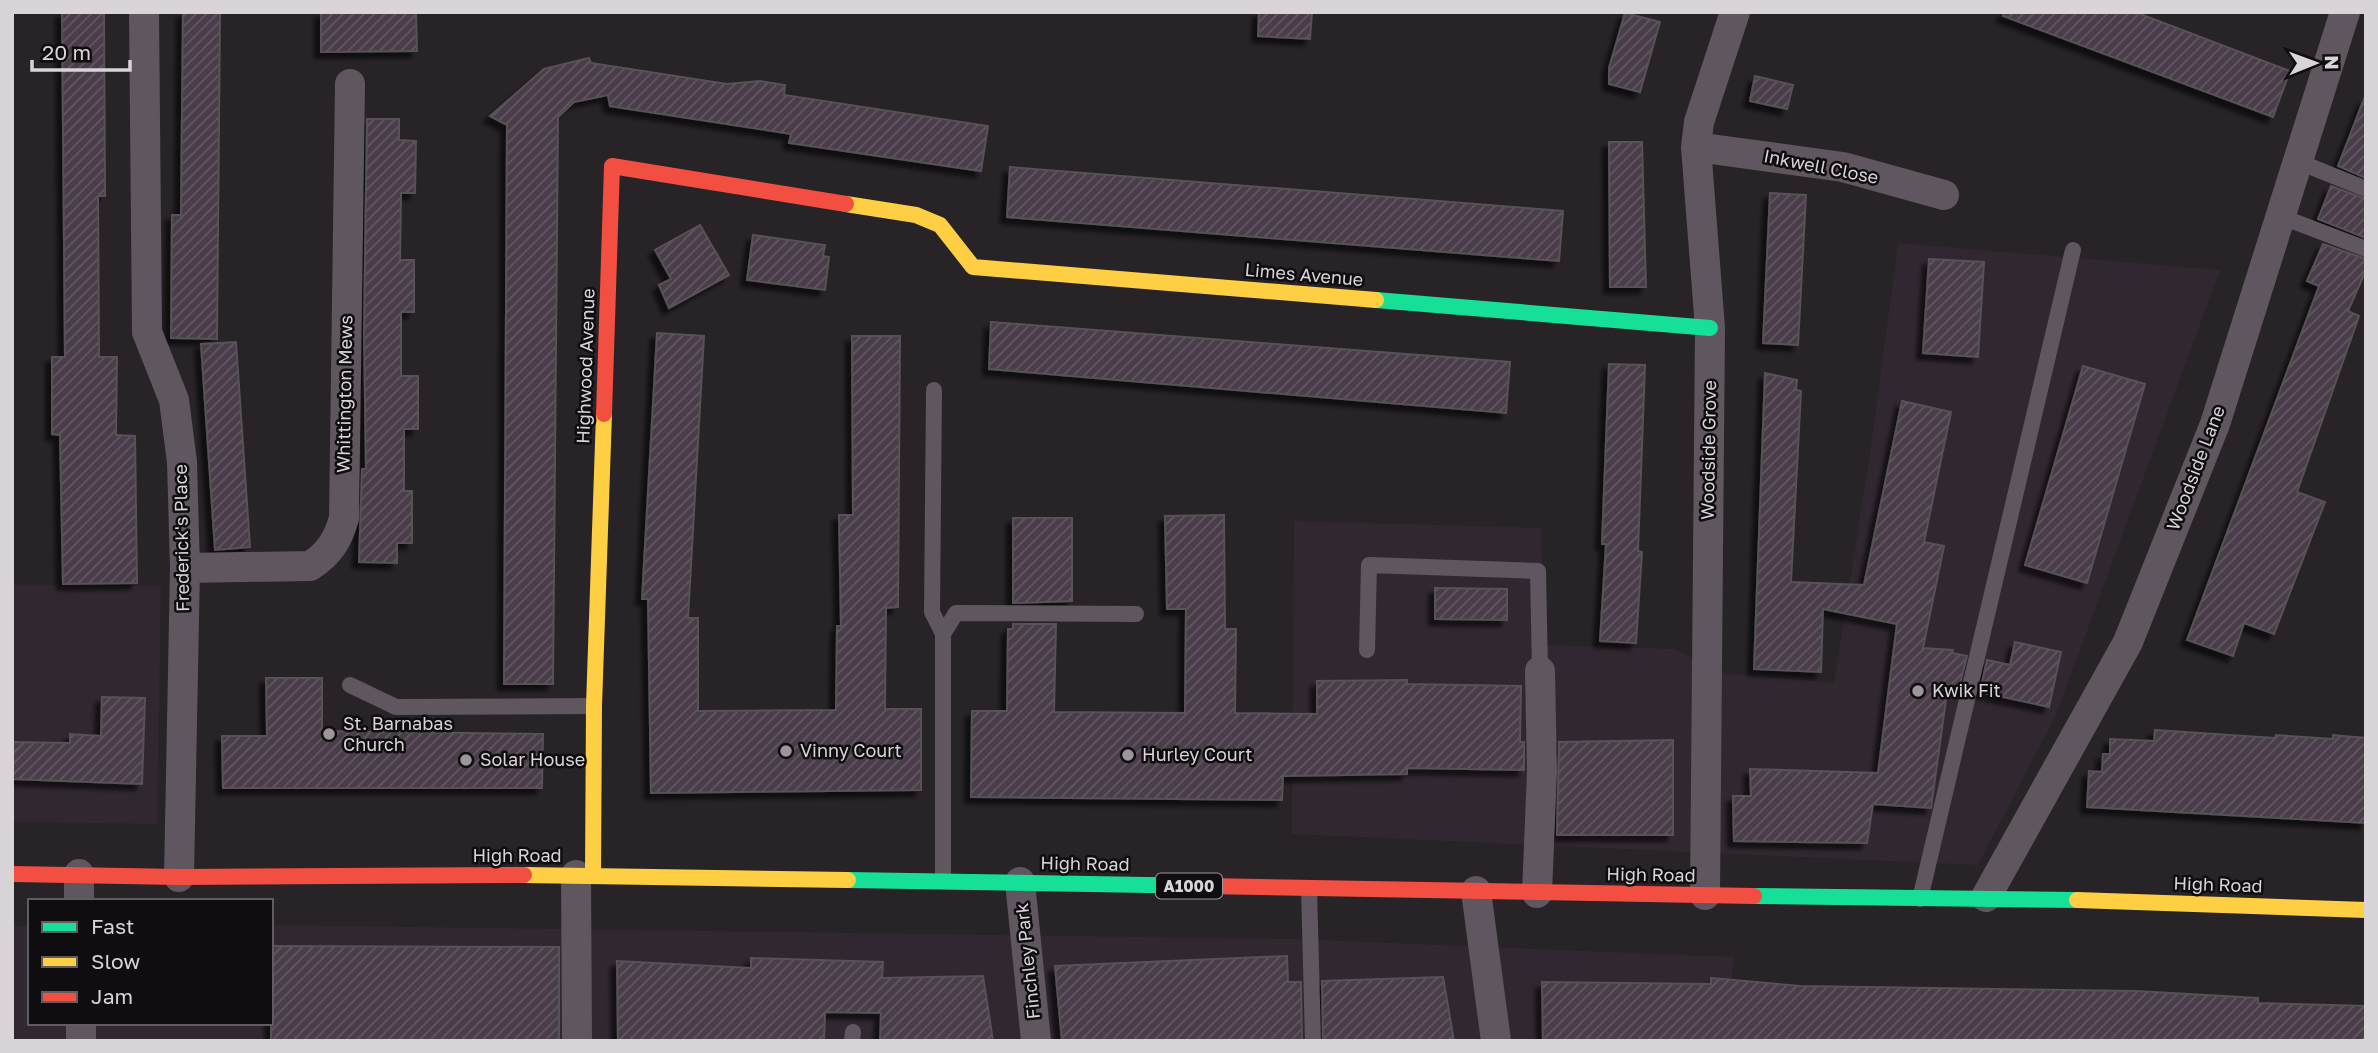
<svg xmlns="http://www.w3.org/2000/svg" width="2378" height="1053" font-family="'Golos Text',sans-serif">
	<defs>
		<pattern id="building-hatch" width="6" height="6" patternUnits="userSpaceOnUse" patternTransform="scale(1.75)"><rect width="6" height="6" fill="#4a3c4a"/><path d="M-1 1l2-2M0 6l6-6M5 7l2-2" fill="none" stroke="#635763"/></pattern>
		<filter id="shadow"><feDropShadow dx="-6" dy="6" stdDeviation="2" flood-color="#0009"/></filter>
	</defs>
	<rect width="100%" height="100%" fill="#272327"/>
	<path fill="#312731" d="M 1898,243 L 2220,270 L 2056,715 L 1978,865 L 1292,834 L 1294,521 L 1541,528 L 1545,645 L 1675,649 L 1720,673 L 1834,683 L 1870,453 Z
		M 12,585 L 161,586 L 157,824 L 12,822 Z
		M 271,925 L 1295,939 L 1734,957 L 1726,1041 L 12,1041 L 12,926 L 30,926 L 30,1023 L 271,1023 Z"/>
	<path fill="url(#building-hatch)" stroke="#555255" stroke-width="2" filter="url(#shadow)" d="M 62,12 L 104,12 L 105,196 L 98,196 L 99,357 L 117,357 L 116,435 L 135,436 L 137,583 L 63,584 L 60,435 L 52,434 L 52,357 L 65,357 Z
		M 183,12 L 220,12 L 217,339 L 171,338 L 172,215 L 181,215 Z
		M 321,12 L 416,12 L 417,51 L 321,52 Z
		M 1259,12 L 1312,12 L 1310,39 L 1258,36 Z
		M 2004,12 L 2135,12 L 2290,71 L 2273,117 L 2003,16 Z
		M 1625,13 L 1660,22 L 1640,92 L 1609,84 L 1609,68 Z
		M 589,58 L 591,63 L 727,84 L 760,81 L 785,85 L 784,95 L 988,126 L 981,171 L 789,143 L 791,134 L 610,106 L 608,95 L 574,102 L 558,117 L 553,684 L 504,684 L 507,125 L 490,116 L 544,69 Z
		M 1755,76 L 1793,85 L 1787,109 L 1750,101 Z
		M 2364,99 L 2366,100 L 2366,178 L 2338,166 Z
		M 367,119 L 399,119 L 399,140 L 416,141 L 415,193 L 401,193 L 400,260 L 414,260 L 414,312 L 401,312 L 401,376 L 418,376 L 418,429 L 404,429 L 404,491 L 412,491 L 412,543 L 397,543 L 397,563 L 359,562 L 362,469 L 366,469 L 364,332 Z
		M 1609,142 L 1642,142 L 1646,287 L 1610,287 Z
		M 1010,167 L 1563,211 L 1559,261 L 1007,217 Z
		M 2331,186 L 2366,199 L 2366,238 L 2318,219 Z
		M 1770,193 L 1806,195 L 1798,345 L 1763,343 Z
		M 700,225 L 729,275 L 669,308 L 659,285 L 671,279 L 655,250 Z
		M 753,235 L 825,245 L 823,256 L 829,257 L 825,290 L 747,280 Z
		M 2323,244 L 2366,259 L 2366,270 L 2348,311 L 2359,316 L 2297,492 L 2325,502 L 2274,634 L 2244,623 L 2233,656 L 2187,640 L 2319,286 L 2307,281 Z
		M 1929,259 L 1984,262 L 1978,357 L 1923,353 Z
		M 991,322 L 1510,362 L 1506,413 L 989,369 Z
		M 657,333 L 704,336 L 688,618 L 698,618 L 698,711 L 836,710 L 837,626 L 841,626 L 839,515 L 853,515 L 852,336 L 900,336 L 898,607 L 886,608 L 885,709 L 921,709 L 921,790 L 651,793 L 648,599 L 642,599 Z
		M 236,342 L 250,547 L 215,550 L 201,344 Z
		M 1609,364 L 1645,365 L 1638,551 L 1642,552 L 1636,643 L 1600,641 L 1606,544 L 1602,544 Z
		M 2083,366 L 2145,384 L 2087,583 L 2025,565 Z
		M 1765,373 L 1797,380 L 1796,390 L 1801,391 L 1791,582 L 1864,585 L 1902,401 L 1951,412 L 1924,542 L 1944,546 L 1923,648 L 1953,650 L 1952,653 L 1967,656 L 1959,687 L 1948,685 L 1931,808 L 1873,804 L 1867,843 L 1734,841 L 1733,796 L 1751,796 L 1750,769 L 1878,773 L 1897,624 L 1823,609 L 1821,672 L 1754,669 Z
		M 1224,515 L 1225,629 L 1236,629 L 1235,713 L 1317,714 L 1317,681 L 1407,680 L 1407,684 L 1521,686 L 1520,742 L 1524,742 L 1524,770 L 1407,768 L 1407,774 L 1283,776 L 1282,800 L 971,797 L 972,711 L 1007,711 L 1008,629 L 1013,629 L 1013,624 L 1056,624 L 1054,712 L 1185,713 L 1186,609 L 1167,609 L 1165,516 Z
		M 1013,518 L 1072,518 L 1072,601 L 1013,603 Z
		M 1435,588 L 1507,589 L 1507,620 L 1435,619 Z
		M 2015,642 L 2061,652 L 2049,707 L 1980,692 L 1987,660 L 2010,665 Z
		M 266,678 L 322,678 L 322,731 L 543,734 L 542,788 L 223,788 L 222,736 L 267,736 Z
		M 102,697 L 145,698 L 142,784 L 12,779 L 12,742 L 70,743 L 70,734 L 101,736 Z
		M 2155,730 L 2275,738 L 2276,735 L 2333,739 L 2333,735 L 2366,738 L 2366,823 L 2087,807 L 2089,771 L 2102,772 L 2103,754 L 2110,754 L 2110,739 L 2154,741 Z
		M 1673,740 L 1673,835 L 1557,835 L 1559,742 Z
		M 271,946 L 559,947 L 559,1041 L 271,1041 Z
		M 1287,956 L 1288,982 L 1301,982 L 1302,1041 L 1062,1041 L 1055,966 Z
		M 751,958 L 883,962 L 882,978 L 983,976 L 993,1041 L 880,1041 L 881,1013 L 825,1012 L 824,1041 L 618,1041 L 617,961 L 751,968 Z
		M 1443,977 L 1454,1041 L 1323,1041 L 1322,981 Z
		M 1711,978 L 1800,986 L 2136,991 L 2258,998 L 2258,1003 L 2366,1006 L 2366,1041 L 1543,1041 L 1542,982 L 1711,984 Z"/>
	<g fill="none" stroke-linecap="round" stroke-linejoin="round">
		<path stroke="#5f565f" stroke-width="16" d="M 2299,162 L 2366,189
			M 2282,217 L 2366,249
			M 934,390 L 932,612 L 943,634 L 943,881
			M 943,634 L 956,613 L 1136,614
			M 1367,650 L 1369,565 L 1538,571 L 1540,671
			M 350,685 L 396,707 L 594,706
			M 1309,888 L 1313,1041
			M 1920,899 L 2073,250
			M 852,1041 L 853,1032"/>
		<path stroke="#5f565f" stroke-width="30" d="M 144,12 L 147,332 L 174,400 L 182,462 L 185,568 L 179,877
			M 1696,147 L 1843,167 L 1944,195
			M 185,568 L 310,566 C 329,554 338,540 344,518 L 350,84
			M 79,874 L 79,901
			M 576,875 L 577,1041
			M 1020,882 L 1036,1041
			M 1476,891 L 1496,1041
			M 1537,893 L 1542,772 L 1540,671
			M 1705,895 L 1710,328 L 1696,147 L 1699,122 L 1735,12
			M 1986,897 L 2128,642 L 2215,424 L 2345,12
			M 81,1023 L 81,1041"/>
		<path stroke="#16e098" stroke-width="16" d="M 1376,300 L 1710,328
			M 848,880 L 1207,886
			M 1754,896 L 2077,900"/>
		<path stroke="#ffcf43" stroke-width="16" d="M 846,204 L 916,215 L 940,225 L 973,267 L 1376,300
			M 524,875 L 848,880
			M 593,876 L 594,706 L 604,414
			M 2077,900 L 2366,910"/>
		<path stroke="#f24e42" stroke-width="16" d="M 604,414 L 612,166 L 846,204
			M 12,874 L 179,877 L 524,875
			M 1207,886 L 1754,896"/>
	</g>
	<g fill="#9a969a" stroke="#0f0d0f" stroke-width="2.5">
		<circle cx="1918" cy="691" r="7"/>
		<circle cx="329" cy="734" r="7"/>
		<circle cx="786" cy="751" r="7"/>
		<circle cx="1128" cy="755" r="7"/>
		<circle cx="466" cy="760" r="7"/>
	</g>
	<g text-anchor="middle" stroke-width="5" stroke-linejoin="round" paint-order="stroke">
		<rect fill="#0f0d0f" stroke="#9c989c" stroke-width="2" x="1156" y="873.5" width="66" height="25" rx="5"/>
		<g font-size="16" font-weight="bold" fill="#d8d4d8">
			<text x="1189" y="892">A1000</text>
		</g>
		<g font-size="18" fill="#d8d4d8" stroke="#0f0d0f">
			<text transform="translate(1821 167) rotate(11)" y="6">Inkwell Close</text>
			<text transform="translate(1304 275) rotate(5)" y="6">Limes Avenue</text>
			<text transform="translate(586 366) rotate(-88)" y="6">Highwood Avenue</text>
			<text transform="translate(345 394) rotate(-89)" y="6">Whittington Mews</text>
			<text transform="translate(1709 450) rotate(-89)" y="6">Woodside Grove</text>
			<text transform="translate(2196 468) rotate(-69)" y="6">Woodside Lane</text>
			<text transform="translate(182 538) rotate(-91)" y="6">Frederick's Place</text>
			<text x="517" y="862">High Road</text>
			<text transform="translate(1085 864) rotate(1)" y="6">High Road</text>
			<text transform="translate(1651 875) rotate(1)" y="6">High Road</text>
			<text transform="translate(2218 885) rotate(2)" y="6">High Road</text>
			<text transform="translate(1028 961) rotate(-96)" y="6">Finchley Park</text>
		</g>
		<g font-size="18" fill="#d8d4d8" stroke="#0f0d0f" text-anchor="start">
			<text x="1932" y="697">Kwik Fit</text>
			<text x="343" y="730">St. Barnabas<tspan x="343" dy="21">Church</tspan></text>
			<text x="800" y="757">Vinny Court</text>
			<text x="1142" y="761">Hurley Court</text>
			<text x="480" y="766">Solar House</text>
		</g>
	</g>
	<rect width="2378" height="1053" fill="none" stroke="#d8d4d8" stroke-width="28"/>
	<rect x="28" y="899" width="245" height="126" fill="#0f0d0f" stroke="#5f5d5f" stroke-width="2"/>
	<rect x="42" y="922" width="35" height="10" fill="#16e098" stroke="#5f5d5f" stroke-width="2"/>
	<text x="91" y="934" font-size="21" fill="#d8d4d8">Fast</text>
	<rect x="42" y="957" width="35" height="10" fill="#ffcf43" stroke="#5f5d5f" stroke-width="2"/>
	<text x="91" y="969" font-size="21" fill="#d8d4d8">Slow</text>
	<rect x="42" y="992" width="35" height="10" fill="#f24e42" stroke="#5f5d5f" stroke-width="2"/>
	<text x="91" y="1004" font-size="21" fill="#d8d4d8">Jam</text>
	<g transform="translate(2315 63) rotate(89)" stroke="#0f0d0f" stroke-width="5" paint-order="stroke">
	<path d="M0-5L12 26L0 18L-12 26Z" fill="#d8d4d8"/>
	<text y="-10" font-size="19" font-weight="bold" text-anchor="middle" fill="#d8d4d8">N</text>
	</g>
	<path d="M32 60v10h98v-10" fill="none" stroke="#d8d4d8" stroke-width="3.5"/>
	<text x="42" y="60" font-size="21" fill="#d8d4d8" stroke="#0f0d0f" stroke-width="5" paint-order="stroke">20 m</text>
</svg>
